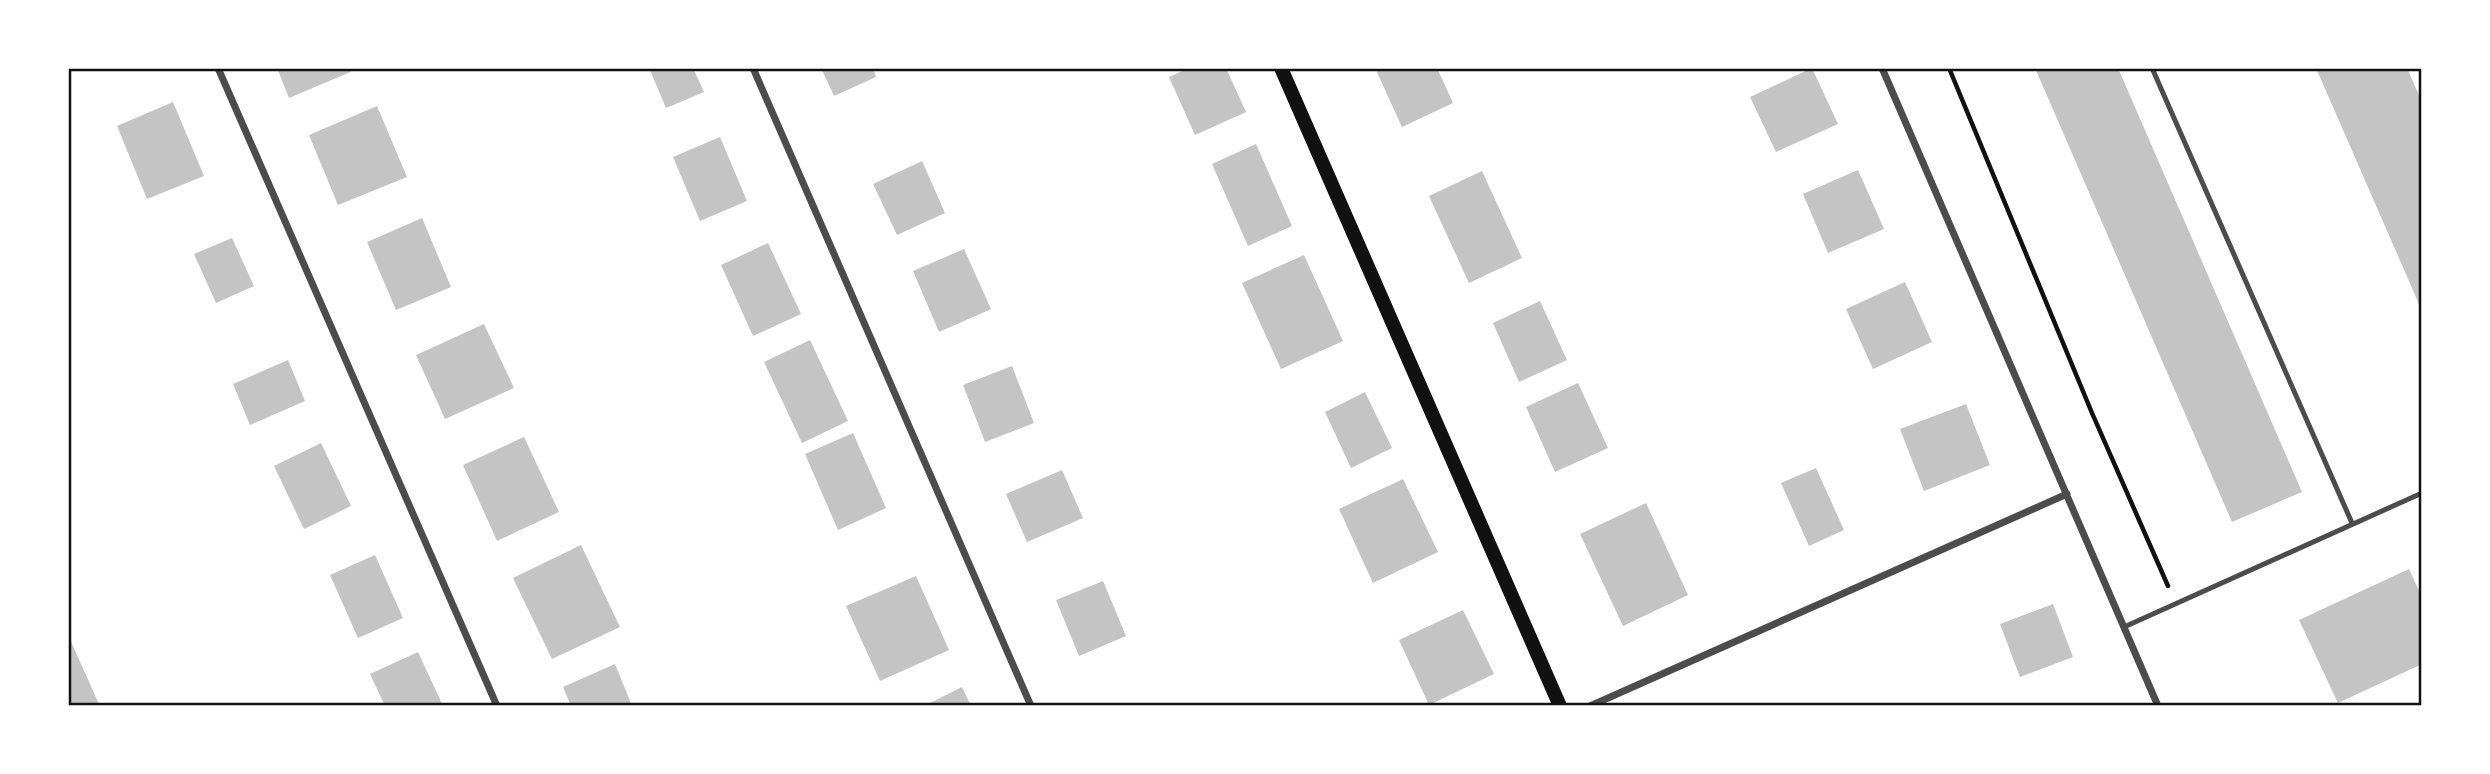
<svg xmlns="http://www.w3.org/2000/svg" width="2490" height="774" font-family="Raleway,sans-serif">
	<rect width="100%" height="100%" fill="#fff"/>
	<path fill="#c4c4c4" d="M 277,68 L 354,68 L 355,70 L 289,98 Z
		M 649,68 L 693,68 L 704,92 L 666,108 Z
		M 821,68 L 873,68 L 876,77 L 834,96 Z
		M 1189,68 L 1226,68 L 1246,112 L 1195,135 L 1169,77 Z
		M 1375,68 L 1437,68 L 1453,103 L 1402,127 Z
		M 1812,68 L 1838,124 L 1776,152 L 1750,97 Z
		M 2035,68 L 2118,68 L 2302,492 L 2232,522 Z
		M 2316,68 L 2407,68 L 2422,102 L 2422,311 Z
		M 173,102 L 204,176 L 147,199 L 117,126 Z
		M 377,106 L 407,177 L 338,205 L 309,135 Z
		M 720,137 L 747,201 L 700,221 L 673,157 Z
		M 1256,144 L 1292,226 L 1248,246 L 1212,164 Z
		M 922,161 L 945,213 L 897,235 L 873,184 Z
		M 1858,170 L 1884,229 L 1828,253 L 1803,194 Z
		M 1482,171 L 1522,258 L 1469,283 L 1429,196 Z
		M 422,218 L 451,287 L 396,310 L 367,242 Z
		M 232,238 L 254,286 L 216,303 L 194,254 Z
		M 768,243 L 801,314 L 753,336 L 721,265 Z
		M 964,249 L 991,309 L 939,332 L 913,271 Z
		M 1304,255 L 1343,341 L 1281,369 L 1242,283 Z
		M 1905,282 L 1932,342 L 1873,369 L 1846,309 Z
		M 1540,301 L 1567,360 L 1519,382 L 1493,323 Z
		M 484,324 L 514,388 L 445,419 L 416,355 Z
		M 810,340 L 848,421 L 802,443 L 764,362 Z
		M 288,360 L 305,401 L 250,425 L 233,384 Z
		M 1012,366 L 1034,423 L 985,442 L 963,385 Z
		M 1578,383 L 1608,448 L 1555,472 L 1526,407 Z
		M 1365,392 L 1392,448 L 1351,468 L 1325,412 Z
		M 1966,404 L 1990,465 L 1924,491 L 1900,429 Z
		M 853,433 L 886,508 L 838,530 L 805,454 Z
		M 524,437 L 559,512 L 497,541 L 463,465 Z
		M 321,443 L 351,506 L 304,529 L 274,466 Z
		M 1816,468 L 1844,530 L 1809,546 L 1781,483 Z
		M 1062,470 L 1083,518 L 1027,542 L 1006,494 Z
		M 1403,479 L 1438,552 L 1373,583 L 1339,509 Z
		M 1646,503 L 1688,595 L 1623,626 L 1580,534 Z
		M 581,545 L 620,627 L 552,659 L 513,578 Z
		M 375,555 L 403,618 L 358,638 L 330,575 Z
		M 2409,569 L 2422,597 L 2422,664 L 2338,703 L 2299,620 Z
		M 916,576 L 949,650 L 880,681 L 846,606 Z
		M 1103,581 L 1126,636 L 1079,656 L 1056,600 Z
		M 2053,604 L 2073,657 L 2020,677 L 2000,624 Z
		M 1463,610 L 1494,674 L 1429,705 L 1399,640 Z
		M 68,635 L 99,704 L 96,706 L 68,706 Z
		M 418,652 L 443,706 L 385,706 L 370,674 Z
		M 615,664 L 632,706 L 571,706 L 563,687 Z
		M 962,687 L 971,706 L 924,706 Z"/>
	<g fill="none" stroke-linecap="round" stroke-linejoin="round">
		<path stroke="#111" stroke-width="4.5" d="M 1949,68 L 2092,413 L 2168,586"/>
		<path stroke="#4c4c4c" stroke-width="5" d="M 2152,68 L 2352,523
			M 2124,627 L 2422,493"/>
		<path stroke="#4c4c4c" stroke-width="7" d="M 218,68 L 497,706
			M 753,68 L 1031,706
			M 1882,68 L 2158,706
			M 1590,706 L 2067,494"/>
		<path stroke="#111" stroke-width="14" d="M 1281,68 L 1560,706"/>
	</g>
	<rect width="2490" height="774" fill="none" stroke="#ffffff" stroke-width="140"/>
	<rect x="70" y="70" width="2350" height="634" fill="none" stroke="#111" stroke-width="2.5"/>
</svg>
